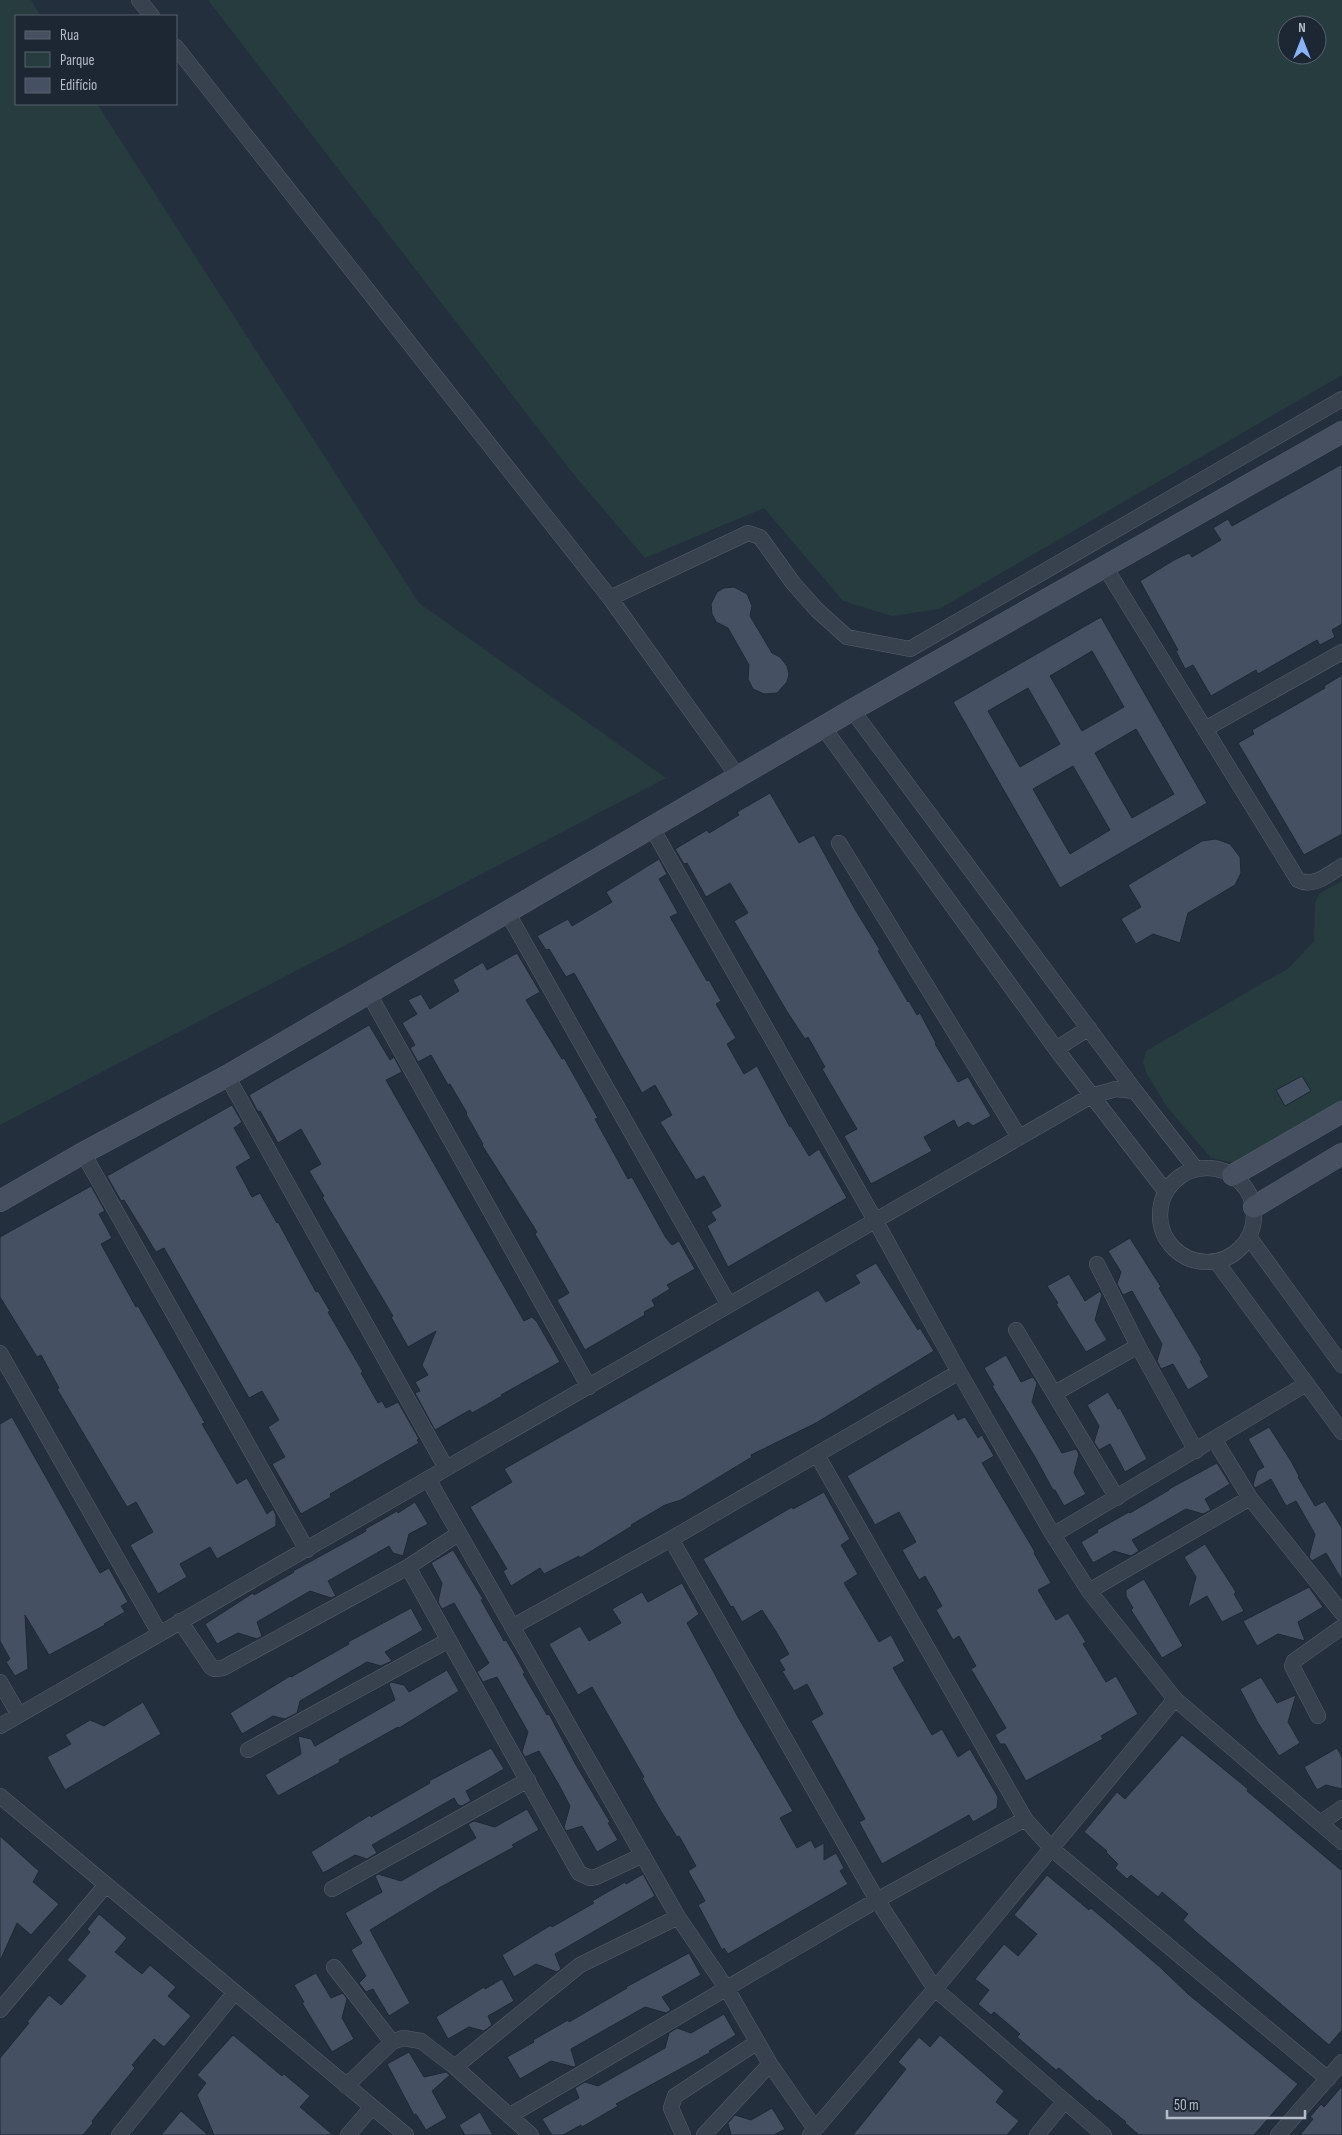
<svg xmlns="http://www.w3.org/2000/svg" width="1342" height="2135" font-family="'Sofia Sans Condensed',sans-serif">
	<rect width="100%" height="100%" fill="#242f3e"/>
	<path fill="#263c3f" fill-rule="evenodd" d="M 0,0 L 31,0 L 41,16 L 16,16 L 16,104 L 97,104 L 419,603 L 666,778 L 0,1125 Z
		M 208,0 L 1342,0 L 1342,375 L 939,609 L 892,616 L 843,601 L 764,508 L 645,558 L 570,470 ZM 1287,25 L 1317,25 L 1317,55 L 1287,55 Z
		M 1342,881 L 1342,1104 L 1235,1163 L 1211,1158 L 1167,1107 L 1147,1074 L 1143,1063 L 1146,1051 L 1289,968 L 1314,941 L 1315,903 L 1320,893 Z"/>
	<path fill="#455162" stroke="#1f2835" fill-rule="evenodd" d="M 1342,464 L 1342,624 L 1332,630 L 1335,637 L 1320,645 L 1317,640 L 1258,674 L 1256,670 L 1211,696 L 1193,665 L 1185,669 L 1176,651 L 1178,650 L 1140,581 L 1174,560 L 1189,553 L 1192,557 L 1221,540 L 1213,528 L 1228,519 L 1232,526 Z
		M 734,587 L 747,594 L 752,606 L 750,616 L 772,653 L 780,657 L 787,666 L 789,674 L 787,682 L 777,693 L 764,694 L 753,689 L 748,679 L 749,665 L 728,628 L 716,622 L 712,614 L 711,604 L 717,592 L 724,588 Z
		M 1101,617 L 1207,803 L 1060,888 L 953,702 ZM 1092,651 L 1124,707 L 1082,731 L 1050,676 ZM 1028,688 L 1060,744 L 1020,767 L 988,711 ZM 1136,729 L 1174,794 L 1132,818 L 1095,753 ZM 1073,766 L 1110,830 L 1070,854 L 1033,789 Z
		M 1342,675 L 1342,834 L 1304,855 L 1238,743 L 1254,734 L 1252,730 L 1325,688 L 1324,686 Z
		M 770,793 L 799,843 L 814,835 L 856,911 L 880,950 L 878,951 L 908,1002 L 909,1001 L 917,1015 L 920,1013 L 936,1043 L 935,1044 L 958,1082 L 968,1077 L 991,1116 L 973,1126 L 968,1122 L 958,1128 L 954,1120 L 924,1137 L 932,1151 L 871,1184 L 844,1136 L 857,1129 L 822,1069 L 825,1067 L 808,1037 L 805,1039 L 786,1010 L 734,921 L 748,913 L 730,883 L 706,897 L 687,863 L 684,864 L 675,849 L 707,830 L 709,833 L 739,815 L 737,812 Z
		M 1216,839 L 1230,844 L 1240,857 L 1241,873 L 1235,885 L 1188,913 L 1180,943 L 1153,934 L 1136,944 L 1121,919 L 1141,907 L 1128,885 L 1202,841 Z
		M 659,859 L 667,874 L 659,879 L 678,913 L 670,917 L 707,981 L 709,980 L 721,1001 L 716,1004 L 736,1038 L 727,1044 L 744,1074 L 757,1066 L 790,1127 L 791,1126 L 809,1156 L 819,1149 L 847,1198 L 728,1267 L 707,1226 L 716,1220 L 711,1212 L 721,1206 L 704,1176 L 696,1180 L 660,1122 L 672,1115 L 655,1085 L 642,1093 L 574,973 L 566,977 L 549,949 L 546,950 L 537,936 L 568,919 L 572,926 L 612,902 L 606,892 Z
		M 517,953 L 540,992 L 526,1000 L 562,1059 L 564,1058 L 598,1118 L 595,1119 L 628,1179 L 632,1177 L 666,1238 L 672,1245 L 679,1241 L 695,1269 L 667,1285 L 670,1289 L 652,1300 L 655,1306 L 644,1312 L 645,1315 L 585,1350 L 557,1300 L 569,1293 L 535,1234 L 537,1232 L 482,1145 L 483,1144 L 466,1114 L 467,1113 L 450,1084 L 448,1085 L 431,1055 L 418,1062 L 410,1048 L 415,1045 L 402,1023 L 417,1014 L 408,1000 L 421,994 L 430,1009 L 459,991 L 453,980 L 483,962 L 487,970 Z
		M 369,1025 L 390,1060 L 394,1057 L 402,1072 L 386,1080 L 524,1321 L 532,1317 L 537,1322 L 560,1362 L 501,1395 L 502,1396 L 472,1413 L 470,1410 L 435,1430 L 415,1393 L 420,1391 L 415,1382 L 428,1375 L 422,1365 L 436,1331 L 408,1347 L 391,1317 L 393,1316 L 322,1197 L 324,1196 L 309,1171 L 321,1164 L 301,1129 L 278,1143 L 260,1111 L 258,1112 L 249,1095 Z
		M 1302,1076 L 1311,1091 L 1285,1106 L 1276,1090 Z
		M 232,1105 L 242,1122 L 234,1128 L 251,1158 L 236,1167 L 252,1197 L 260,1193 L 277,1223 L 278,1222 L 316,1292 L 318,1291 L 330,1311 L 328,1312 L 363,1372 L 361,1373 L 378,1403 L 382,1401 L 386,1408 L 398,1402 L 419,1439 L 417,1440 L 419,1443 L 330,1494 L 331,1497 L 301,1514 L 272,1464 L 285,1457 L 268,1427 L 279,1420 L 262,1391 L 249,1398 L 164,1248 L 156,1252 L 124,1200 L 121,1201 L 107,1176 Z
		M 91,1186 L 105,1211 L 99,1214 L 112,1238 L 101,1244 L 136,1307 L 138,1306 L 188,1393 L 205,1423 L 202,1424 L 237,1484 L 247,1478 L 267,1514 L 273,1509 L 276,1515 L 276,1526 L 217,1559 L 210,1547 L 180,1564 L 187,1577 L 158,1594 L 130,1545 L 153,1532 L 136,1502 L 127,1507 L 57,1389 L 59,1388 L 41,1355 L 37,1357 L 0,1297 L 0,1237 Z
		M 1130,1238 L 1161,1287 L 1159,1288 L 1202,1360 L 1200,1361 L 1209,1377 L 1188,1390 L 1173,1364 L 1161,1369 L 1157,1361 L 1162,1344 L 1132,1291 L 1123,1295 L 1117,1284 L 1121,1272 L 1108,1251 Z
		M 876,1263 L 908,1314 L 918,1330 L 920,1328 L 934,1351 L 816,1423 L 751,1455 L 752,1457 L 681,1500 L 665,1505 L 631,1525 L 632,1526 L 580,1558 L 579,1556 L 544,1574 L 540,1568 L 511,1586 L 503,1571 L 507,1569 L 470,1507 L 512,1482 L 504,1469 L 818,1290 L 826,1302 L 860,1283 L 855,1275 Z
		M 1069,1274 L 1085,1301 L 1100,1291 L 1102,1295 L 1095,1320 L 1107,1340 L 1086,1352 L 1056,1304 L 1058,1303 L 1047,1286 Z
		M 1006,1355 L 1021,1382 L 1033,1377 L 1037,1383 L 1032,1402 L 1062,1453 L 1076,1449 L 1079,1454 L 1074,1473 L 1086,1494 L 1064,1506 L 1055,1490 L 1053,1490 L 1035,1457 L 992,1386 L 994,1385 L 984,1368 Z
		M 1108,1392 L 1118,1409 L 1120,1408 L 1147,1459 L 1125,1472 L 1110,1444 L 1099,1450 L 1094,1442 L 1099,1426 L 1087,1405 Z
		M 954,1413 L 958,1420 L 965,1417 L 978,1438 L 982,1435 L 994,1456 L 982,1463 L 1035,1552 L 1034,1553 L 1051,1583 L 1038,1590 L 1056,1620 L 1068,1613 L 1086,1642 L 1083,1644 L 1106,1682 L 1116,1676 L 1138,1714 L 1101,1736 L 1103,1739 L 1026,1781 L 1005,1744 L 1000,1744 L 995,1735 L 1006,1728 L 971,1669 L 976,1666 L 959,1636 L 953,1640 L 936,1610 L 942,1606 L 925,1576 L 919,1580 L 902,1550 L 916,1542 L 899,1512 L 875,1525 L 847,1476 Z
		M 12,1417 L 100,1573 L 109,1568 L 128,1602 L 121,1606 L 125,1612 L 104,1624 L 105,1625 L 49,1655 L 25,1615 L 28,1669 L 15,1676 L 6,1662 L 10,1659 L 0,1641 L 0,1424 Z
		M 1269,1427 L 1291,1461 L 1299,1476 L 1298,1477 L 1315,1506 L 1325,1501 L 1342,1528 L 1342,1580 L 1326,1553 L 1312,1561 L 1309,1557 L 1315,1534 L 1296,1501 L 1286,1506 L 1271,1479 L 1255,1488 L 1253,1485 L 1257,1471 L 1264,1467 L 1248,1439 Z
		M 1217,1463 L 1230,1484 L 1205,1499 L 1211,1510 L 1203,1514 L 1186,1509 L 1132,1540 L 1139,1551 L 1131,1556 L 1114,1551 L 1093,1563 L 1081,1542 L 1098,1532 L 1097,1530 L 1129,1512 L 1130,1513 L 1169,1490 L 1169,1489 Z
		M 824,1492 L 850,1539 L 841,1545 L 858,1574 L 844,1583 L 879,1642 L 891,1635 L 905,1661 L 893,1668 L 932,1735 L 942,1729 L 958,1757 L 970,1749 L 998,1797 L 997,1808 L 973,1822 L 969,1815 L 882,1864 L 859,1822 L 865,1819 L 811,1721 L 823,1714 L 807,1684 L 794,1691 L 782,1671 L 785,1670 L 779,1660 L 789,1654 L 777,1633 L 762,1610 L 742,1622 L 733,1606 L 731,1607 L 703,1559 L 792,1507 L 793,1509 Z
		M 415,1502 L 428,1524 L 409,1534 L 403,1556 L 393,1553 L 389,1546 L 328,1581 L 336,1596 L 331,1598 L 310,1591 L 257,1622 L 262,1636 L 257,1639 L 238,1633 L 217,1644 L 205,1624 L 253,1593 L 254,1595 L 294,1572 L 293,1571 L 366,1531 L 365,1529 L 383,1519 L 397,1511 L 398,1513 Z
		M 1205,1544 L 1236,1592 L 1234,1594 L 1244,1611 L 1222,1622 L 1207,1596 L 1188,1607 L 1196,1577 L 1184,1557 Z
		M 453,1550 L 483,1599 L 481,1600 L 504,1641 L 506,1640 L 515,1655 L 525,1673 L 523,1674 L 547,1715 L 549,1714 L 576,1765 L 610,1822 L 608,1823 L 618,1840 L 597,1852 L 582,1826 L 566,1831 L 564,1827 L 570,1806 L 559,1785 L 539,1751 L 525,1757 L 522,1752 L 528,1732 L 497,1677 L 483,1682 L 477,1672 L 489,1663 L 454,1603 L 442,1609 L 438,1602 L 442,1583 L 431,1563 Z
		M 1144,1579 L 1183,1646 L 1162,1658 L 1131,1610 L 1133,1608 L 1126,1596 L 1126,1590 Z
		M 682,1583 L 699,1614 L 687,1623 L 738,1717 L 793,1811 L 780,1818 L 797,1848 L 811,1840 L 815,1848 L 824,1843 L 824,1860 L 836,1853 L 844,1868 L 840,1871 L 848,1884 L 728,1954 L 724,1948 L 722,1950 L 698,1905 L 705,1901 L 688,1871 L 696,1866 L 679,1836 L 677,1837 L 659,1808 L 642,1778 L 644,1777 L 592,1687 L 578,1695 L 549,1644 L 580,1626 L 589,1641 L 621,1623 L 612,1609 L 642,1592 L 648,1602 Z
		M 1309,1587 L 1323,1607 L 1298,1622 L 1305,1641 L 1278,1634 L 1257,1646 L 1243,1621 Z
		M 411,1608 L 423,1630 L 385,1652 L 392,1661 L 381,1666 L 367,1662 L 300,1701 L 297,1713 L 285,1719 L 273,1716 L 242,1734 L 230,1713 L 290,1676 L 291,1677 L 349,1644 L 348,1642 Z
		M 447,1670 L 459,1691 L 399,1728 L 398,1727 L 339,1760 L 340,1762 L 278,1796 L 265,1775 L 301,1754 L 298,1736 L 311,1739 L 315,1746 L 395,1700 L 389,1684 L 391,1682 L 404,1685 L 409,1692 Z
		M 1261,1677 L 1277,1703 L 1296,1695 L 1288,1722 L 1300,1743 L 1279,1756 L 1258,1723 L 1240,1689 Z
		M 143,1702 L 161,1734 L 65,1790 L 47,1757 L 71,1744 L 65,1735 L 90,1720 L 104,1726 Z
		M 1182,1735 L 1248,1789 L 1247,1791 L 1342,1871 L 1342,2030 L 1329,2045 L 1196,1932 L 1183,1920 L 1188,1914 L 1162,1892 L 1158,1897 L 1131,1875 L 1127,1879 L 1115,1868 L 1118,1864 L 1106,1852 L 1107,1851 L 1084,1832 L 1117,1792 L 1125,1799 Z
		M 491,1748 L 504,1769 L 466,1791 L 471,1801 L 462,1806 L 458,1805 L 454,1798 L 372,1845 L 377,1853 L 367,1859 L 355,1855 L 323,1873 L 311,1852 L 370,1815 L 371,1817 L 430,1783 L 429,1781 Z
		M 1337,1748 L 1342,1757 L 1342,1789 L 1326,1785 L 1317,1790 L 1304,1767 Z
		M 527,1809 L 539,1830 L 512,1845 L 514,1847 L 439,1888 L 370,1930 L 410,2003 L 389,2016 L 373,1989 L 366,1992 L 359,1983 L 366,1976 L 351,1950 L 362,1943 L 345,1913 L 382,1892 L 375,1876 L 378,1874 L 401,1881 L 476,1838 L 468,1824 L 474,1821 L 495,1827 Z
		M 0,1836 L 39,1871 L 33,1882 L 59,1904 L 31,1935 L 17,1923 L 0,1961 Z
		M 643,1874 L 655,1896 L 555,1954 L 561,1969 L 557,1972 L 536,1964 L 514,1977 L 502,1955 L 551,1925 L 552,1927 L 594,1903 L 592,1901 L 625,1882 L 626,1884 Z
		M 1047,1875 L 1089,1910 L 1091,1908 L 1111,1925 L 1161,1968 L 1188,1994 L 1298,2084 L 1254,2135 L 1139,2135 L 1125,2123 L 1126,2122 L 1099,2100 L 1098,2102 L 1059,2068 L 1056,2070 L 1017,2037 L 1020,2034 L 994,2012 L 991,2015 L 978,2004 L 989,1990 L 975,1979 L 1004,1944 L 1018,1956 L 1037,1934 L 1014,1915 Z
		M 99,1914 L 127,1938 L 115,1952 L 142,1974 L 150,1965 L 176,1987 L 168,1996 L 191,2016 L 164,2047 L 154,2039 L 132,2065 L 135,2068 L 92,2121 L 93,2123 L 83,2135 L 0,2135 L 0,2058 L 29,2023 L 27,2022 L 49,1995 L 61,2005 L 86,1976 L 67,1960 L 90,1932 L 87,1929 Z
		M 689,1953 L 701,1975 L 662,1997 L 671,2010 L 666,2013 L 645,2007 L 571,2049 L 576,2066 L 574,2067 L 551,2061 L 520,2079 L 507,2057 L 534,2042 L 533,2040 L 568,2020 L 569,2022 L 627,1988 L 626,1987 Z
		M 316,1973 L 331,1998 L 343,1993 L 347,1999 L 342,2018 L 354,2039 L 332,2052 L 302,2003 L 304,2002 L 294,1985 Z
		M 502,1979 L 514,2001 L 488,2016 L 492,2025 L 484,2031 L 469,2027 L 448,2039 L 436,2017 L 484,1987 L 485,1989 Z
		M 724,2014 L 736,2035 L 709,2051 L 711,2052 L 616,2104 L 618,2106 L 582,2127 L 581,2125 L 563,2135 L 552,2135 L 542,2119 L 579,2098 L 575,2088 L 585,2082 L 598,2086 L 665,2048 L 669,2033 L 677,2028 L 691,2033 Z
		M 233,2035 L 282,2076 L 284,2074 L 310,2096 L 300,2107 L 333,2135 L 214,2135 L 197,2095 L 206,2083 L 197,2075 Z
		M 940,2035 L 1004,2091 L 996,2102 L 1019,2121 L 1007,2135 L 853,2135 L 906,2069 L 898,2062 L 919,2037 L 930,2047 Z
		M 409,2052 L 424,2077 L 446,2072 L 450,2075 L 432,2091 L 447,2118 L 426,2130 L 416,2114 L 414,2115 L 387,2064 Z
		M 1342,2086 L 1342,2135 L 1300,2135 L 1313,2119 L 1310,2117 L 1321,2104 L 1324,2107 Z
		M 772,2108 L 785,2129 L 774,2135 L 731,2135 L 728,2123 L 735,2115 L 751,2120 Z
		M 181,2111 L 208,2135 L 161,2135 Z
		M 480,2112 L 493,2135 L 465,2135 L 459,2125 Z"/>
	<g fill="none" stroke-linecap="round" stroke-linejoin="round">
		<defs>
			<path id="street" d="M 139,0 L 152,16
				M 176,47 L 610,598 L 748,533 L 760,537 L 793,583 L 817,610 L 847,637 L 910,649 L 1342,399
				M 1105,567 L 1298,880 C 1314,888 1329,874 1342,866
				M 610,598 L 739,778
				M 852,710 L 1135,1091 L 1196,1169
				M 823,727 L 1056,1049 L 1166,1192
				M 1205,729 L 1342,652
				M 652,828 L 875,1220 L 959,1372 L 1053,1535 L 1089,1591 L 1175,1699
				M 839,843 L 1019,1137
				M 507,912 L 729,1305
				M 369,994 L 589,1387
				M 1056,1049 L 1089,1028
				M 227,1076 L 446,1468
				M 83,1153 L 307,1550
				M1160 1215a47 47 0 1 1 94 0a47 47 0 1 1-94 0Z
				M 1249,1237 L 1342,1365
				M 1216,1261 L 1342,1432
				M 1097,1264 L 1138,1346
				M 1016,1330 L 1117,1498
				M 0,1353 L 160,1634
				M 1055,1393 L 1138,1346 L 1196,1451
				M 817,1455 L 1025,1819
				M 428,1479 L 678,1917 L 727,1989 L 770,2064 L 815,2129
				M 1250,1498 L 1342,1613
				M 1053,1535 L 1306,1384
				M 671,1539 L 959,1372
				M 408,1567 L 579,1873 L 590,1878 L 596,1877 L 643,1855
				M 1089,1591 L 1250,1498 L 1214,1439
				M 180,1621 L 211,1667 L 215,1669 L 223,1668 L 408,1567 L 458,1534
				M 512,1627 L 671,1539 L 877,1900 L 935,1989 L 1104,2135
				M 0,1682 L 19,1715
				M 1318,1716 L 1292,1666 L 1294,1661 L 1342,1627
				M 0,1726 L 1091,1096 L 1116,1089 L 1135,1091
				M 248,1750 L 449,1640
				M 0,1796 L 406,2135
				M 1320,1823 L 1342,1808
				M 332,1889 L 528,1780
				M 334,1967 L 392,2042 L 346,2086
				M 0,2010 L 106,1885
				M 392,2042 L 403,2038 L 421,2041 L 455,2067 L 531,2135
				M 455,2067 L 580,1965 L 678,1917
				M 509,2116 L 877,1900 L 1025,1819 L 1052,1849 L 1328,2079
				M 119,2135 L 235,1992
				M 348,2135 L 372,2107
				M 683,2135 L 671,2108 L 675,2096 L 756,2043
				M 704,2135 L 770,2064
				M 810,2135 L 935,1989 L 1175,1699 L 1342,1842
				M 1037,2135 L 1064,2102
				M 1278,2135 L 1342,2062"/>
			<path id="secondary" d="M 1233,1175 L 1342,1112
				M 0,1201 L 83,1153 L 227,1076 L 852,710 L 1342,432
				M 1254,1207 L 1342,1154"/>
		</defs>
		<use href="#street" stroke="#565f6c" stroke-width="16"/>
		<use href="#secondary" stroke="#565f6c" stroke-width="22"/>
		<use href="#street" stroke="#38414e" stroke-width="15"/>
		<use href="#secondary" stroke="#465061" stroke-width="21"/>
	</g>
	<rect x="15" y="15" width="162" height="90" fill="#1d2633" stroke="#59626f"/>
	<rect x="25" y="31" width="25" height="8" fill="#465061" stroke="#59626f"/>
	<text x="60" y="40" font-size="15" fill="#b4bcc9">Rua</text>
	<rect x="25" y="52" width="25" height="15" fill="#263c3f" stroke="#59626f"/>
	<text x="60" y="65" font-size="15" fill="#b4bcc9">Parque</text>
	<rect x="25" y="78" width="25" height="15" fill="#455162" stroke="#59626f"/>
	<text x="60" y="90" font-size="15" fill="#b4bcc9">Edifício</text>
	<g transform="translate(1302 40)"><circle r="24" fill="#1d2633" stroke="#59626f"/>
	<path d="M0-4L9 19L0 12L-9 19Z" fill="#8ab4f8"/>
	<text y="-8" font-size="14" font-weight="bold" text-anchor="middle" fill="#b4bcc9">N</text>
	</g>
	<path d="M1167 2110v8h138v-8" fill="none" stroke="#b4bcc9" stroke-width="2.5"/>
	<text x="1174" y="2110" font-size="15" fill="#b4bcc9" stroke="#1d2633" stroke-width="4" paint-order="stroke">50 m</text>
</svg>
